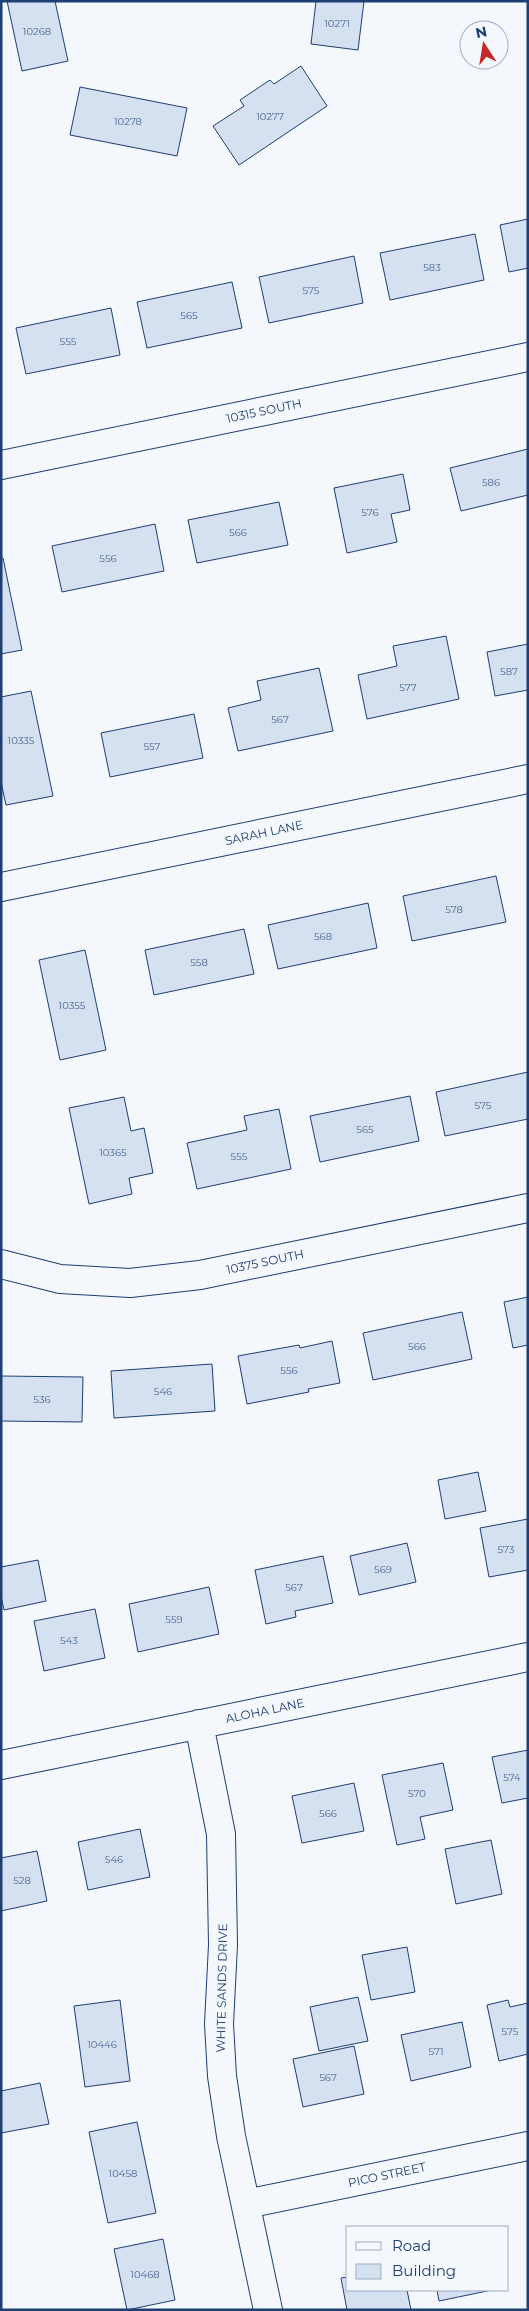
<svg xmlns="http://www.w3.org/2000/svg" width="529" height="2311" font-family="Montserrat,sans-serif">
	<rect width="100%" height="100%" fill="#f4f7fb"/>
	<path fill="#d5e0f0" stroke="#1d3f73" d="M 7,1 L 55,1 L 68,61 L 22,71 Z
		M 316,1 L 364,1 L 358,50 L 311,44 Z
		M 301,66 L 327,106 L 239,165 L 213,126 L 244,106 L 240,100 L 270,80 L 274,84 Z
		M 80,87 L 187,108 L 177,156 L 70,135 Z
		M 528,219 L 528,268 L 509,272 L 500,225 Z
		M 475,234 L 484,280 L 390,300 L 380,253 Z
		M 354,256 L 363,303 L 269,323 L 259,277 Z
		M 232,282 L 242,328 L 147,348 L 137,302 Z
		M 111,308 L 120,355 L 26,374 L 16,328 Z
		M 528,449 L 528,495 L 461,511 L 450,468 Z
		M 403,474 L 410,510 L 391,514 L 397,542 L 347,553 L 334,488 Z
		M 279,502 L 288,545 L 197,563 L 188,520 Z
		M 155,524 L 164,571 L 62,592 L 52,546 Z
		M 1,558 L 3,558 L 22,650 L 1,654 Z
		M 446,636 L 459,699 L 367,719 L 358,675 L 397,666 L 393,646 Z
		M 528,644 L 528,690 L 495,696 L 487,652 Z
		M 319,668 L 333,731 L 238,751 L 228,708 L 261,700 L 257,681 Z
		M 31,691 L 53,796 L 6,805 L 1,782 L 1,697 Z
		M 194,714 L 203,758 L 110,777 L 101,733 Z
		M 496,876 L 506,922 L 412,941 L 403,896 Z
		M 368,903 L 377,948 L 278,969 L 268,925 Z
		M 244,929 L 254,974 L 154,995 L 145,950 Z
		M 85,950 L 106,1050 L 60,1060 L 39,960 Z
		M 528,1072 L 528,1119 L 445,1136 L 436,1092 Z
		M 410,1096 L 419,1141 L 320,1162 L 310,1116 Z
		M 124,1097 L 131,1131 L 144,1128 L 153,1173 L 129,1178 L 132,1194 L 89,1204 L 69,1108 Z
		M 279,1109 L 291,1169 L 197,1189 L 187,1143 L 247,1130 L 244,1116 Z
		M 528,1297 L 528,1345 L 513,1348 L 504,1302 Z
		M 462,1312 L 472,1359 L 373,1380 L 363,1333 Z
		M 332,1341 L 340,1383 L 308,1389 L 309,1392 L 247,1404 L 238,1356 L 299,1345 L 300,1348 Z
		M 212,1364 L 215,1411 L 114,1418 L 111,1371 Z
		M 1,1376 L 83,1377 L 82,1422 L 1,1421 Z
		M 478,1472 L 486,1511 L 445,1519 L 438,1480 Z
		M 528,1519 L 528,1570 L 489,1577 L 480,1528 Z
		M 407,1543 L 416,1582 L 359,1595 L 350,1556 Z
		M 323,1556 L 333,1603 L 295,1611 L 296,1617 L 266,1624 L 255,1570 Z
		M 38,1560 L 46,1601 L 4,1610 L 1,1596 L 1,1567 Z
		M 209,1587 L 219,1634 L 138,1652 L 129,1604 Z
		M 95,1609 L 105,1658 L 44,1671 L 34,1621 Z
		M 528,1750 L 528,1798 L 502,1803 L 492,1757 Z
		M 443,1763 L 453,1810 L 420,1817 L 425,1839 L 397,1845 L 382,1775 Z
		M 354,1783 L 364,1831 L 302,1843 L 292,1796 Z
		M 140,1829 L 150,1877 L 88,1890 L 78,1842 Z
		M 491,1840 L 502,1894 L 456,1904 L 445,1849 Z
		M 37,1851 L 47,1901 L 1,1911 L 1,1858 Z
		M 407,1947 L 415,1992 L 371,2000 L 362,1955 Z
		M 358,1997 L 368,2041 L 319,2051 L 310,2007 Z
		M 120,2000 L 130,2081 L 85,2087 L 74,2006 Z
		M 508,2000 L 510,2007 L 528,2003 L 528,2054 L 499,2061 L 487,2005 Z
		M 462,2022 L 471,2067 L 411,2081 L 401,2035 Z
		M 354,2046 L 364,2094 L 303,2107 L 293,2059 Z
		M 40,2083 L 49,2124 L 1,2133 L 1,2091 Z
		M 137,2122 L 156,2213 L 108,2223 L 89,2132 Z
		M 163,2239 L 175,2300 L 127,2310 L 114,2249 Z
		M 348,2277 L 348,2290 L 407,2290 L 411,2310 L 347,2310 L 341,2278 Z
		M 437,2290 L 492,2290 L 439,2301 Z"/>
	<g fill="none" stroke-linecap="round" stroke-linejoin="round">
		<defs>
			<path id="street" d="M 1,465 L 528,357
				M 1,887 L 528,779
				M 1,1264 L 60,1279 L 130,1283 L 200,1275 L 528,1208
				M 199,1724 L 221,1834 L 223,1945 L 219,2024 L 222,2076 L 231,2136 L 268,2310
				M 1,1765 L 528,1657
				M 246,2204 L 528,2146"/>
		</defs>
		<use href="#street" stroke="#1d3f73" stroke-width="30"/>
		<use href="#street" stroke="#f4f7fb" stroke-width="28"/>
	</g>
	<g text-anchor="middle" stroke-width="4" stroke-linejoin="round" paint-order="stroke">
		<g font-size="10" fill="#4b6792">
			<text x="337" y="27">10271</text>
			<text x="37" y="35">10268</text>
			<text x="270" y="120">10277</text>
			<text x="128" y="125">10278</text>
			<text x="432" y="271">583</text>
			<text x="311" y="294">575</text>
			<text x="189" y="319">565</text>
			<text x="68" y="345">555</text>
			<text x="491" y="486">586</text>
			<text x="370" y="516">576</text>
			<text x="238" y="536">566</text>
			<text x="108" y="562">556</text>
			<text x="509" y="675">587</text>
			<text x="408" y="691">577</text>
			<text x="280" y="723">567</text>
			<text x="21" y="744">10335</text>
			<text x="152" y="750">557</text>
			<text x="454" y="913">578</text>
			<text x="323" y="940">568</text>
			<text x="199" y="966">558</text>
			<text x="72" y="1009">10355</text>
			<text x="483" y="1109">575</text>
			<text x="365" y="1133">565</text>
			<text x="113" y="1156">10365</text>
			<text x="239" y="1160">555</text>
			<text x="417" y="1350">566</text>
			<text x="289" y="1374">556</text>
			<text x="163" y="1395">546</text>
			<text x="42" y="1403">536</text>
			<text x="506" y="1553">573</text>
			<text x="383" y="1573">569</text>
			<text x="294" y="1591">567</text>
			<text x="174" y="1623">559</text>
			<text x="69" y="1644">543</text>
			<text x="512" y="1781">574</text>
			<text x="417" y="1797">570</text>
			<text x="328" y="1817">566</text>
			<text x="114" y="1863">546</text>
			<text x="22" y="1884">528</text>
			<text x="510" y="2035">575</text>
			<text x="102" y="2048">10446</text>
			<text x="436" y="2055">571</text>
			<text x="328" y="2081">567</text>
			<text x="123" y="2177">10458</text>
			<text x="145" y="2278">10468</text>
		</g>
		<g font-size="12" fill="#1d3f73" stroke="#f4f7fb">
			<text transform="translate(264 411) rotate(-12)" y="4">10315 SOUTH</text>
			<text transform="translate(264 833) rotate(-12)" y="4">SARAH LANE</text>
			<text transform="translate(265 1262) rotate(-12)" y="4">10375 SOUTH</text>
			<text transform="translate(265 1711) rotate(-12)" y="4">ALOHA LANE</text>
			<text transform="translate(222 1988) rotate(-89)" y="4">WHITE SANDS DRIVE</text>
			<text transform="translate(387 2175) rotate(-12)" y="4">PICO STREET</text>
		</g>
	</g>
	<rect width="529" height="2311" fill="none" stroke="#1d3f73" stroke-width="5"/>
	<rect x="346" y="2226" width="162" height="65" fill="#f4f7fb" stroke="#9eadc5"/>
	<rect x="356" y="2242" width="25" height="8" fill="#f4f7fb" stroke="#9eadc5"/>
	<text x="392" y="2251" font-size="15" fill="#1d3f73">Road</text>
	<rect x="356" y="2264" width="25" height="15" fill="#d5e0f0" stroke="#9eadc5"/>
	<text x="392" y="2276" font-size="15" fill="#1d3f73">Building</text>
	<g transform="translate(484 45) rotate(348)"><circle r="24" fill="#f4f7fb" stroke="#9eadc5"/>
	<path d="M0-4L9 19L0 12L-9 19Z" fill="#c62828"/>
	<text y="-8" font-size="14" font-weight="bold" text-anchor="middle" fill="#1d3f73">N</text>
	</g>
</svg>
